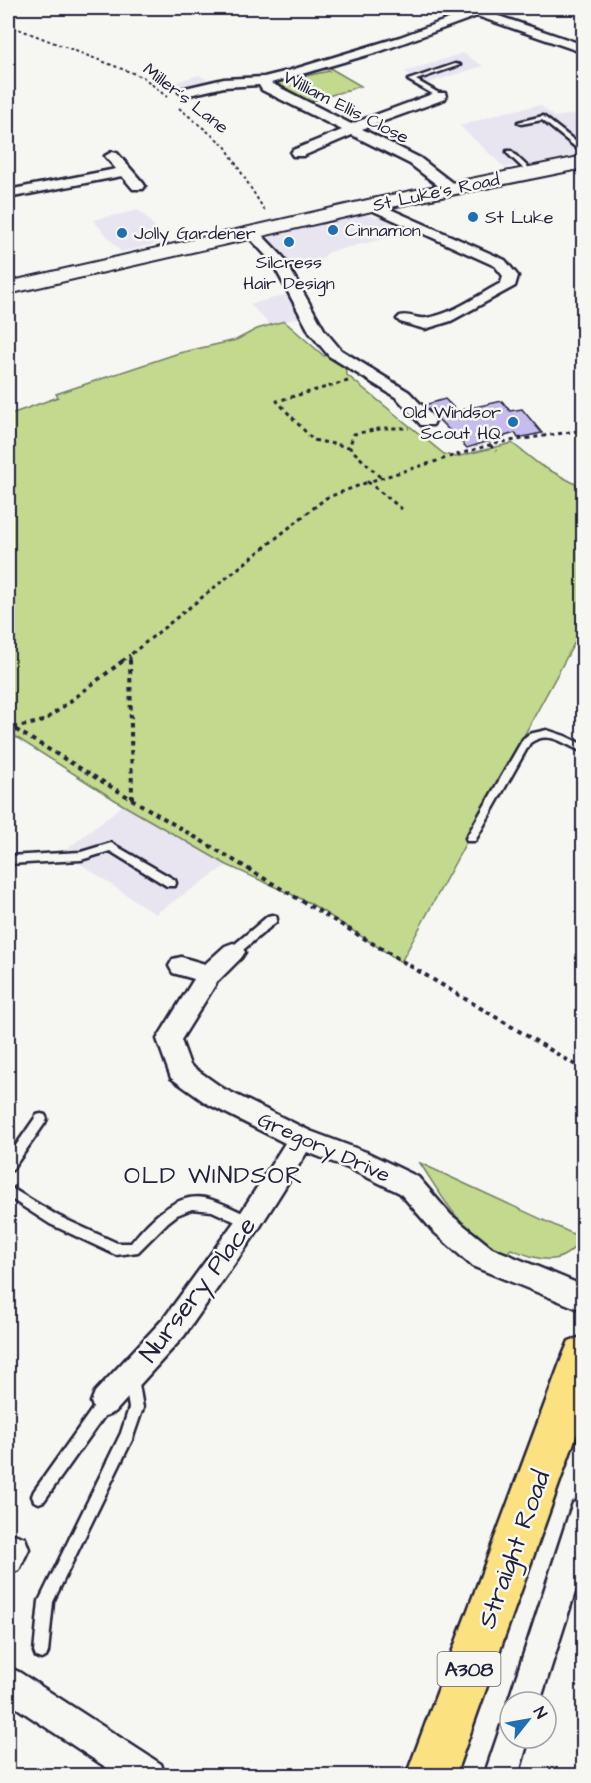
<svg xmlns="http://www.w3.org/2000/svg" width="591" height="1783" font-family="'Architects Daughter',sans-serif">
	<rect width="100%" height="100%" fill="#f6f6f2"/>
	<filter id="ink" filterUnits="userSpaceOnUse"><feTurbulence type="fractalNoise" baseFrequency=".0167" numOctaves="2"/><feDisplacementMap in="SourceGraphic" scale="12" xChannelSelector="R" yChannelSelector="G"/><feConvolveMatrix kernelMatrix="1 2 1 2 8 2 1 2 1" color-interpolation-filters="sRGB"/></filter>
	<g filter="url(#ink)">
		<path fill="#e8e5f1" d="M 463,53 L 483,66 L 425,84 L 405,72 Z
			M 199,75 L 206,79 L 256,77 L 251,83 L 215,86 L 220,89 L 190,98 L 172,83 Z
			M 540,105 L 554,117 L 583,113 L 583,154 L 523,166 L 509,166 L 506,169 L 460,126 L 501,113 Z
			M 139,210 L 168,241 L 121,252 L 93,220 Z
			M 352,213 L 386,218 L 416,231 L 329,252 L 320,260 L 297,265 L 287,263 L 262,234 L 273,228 L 281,232 Z
			M 293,293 L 305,316 L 270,325 L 250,304 Z
			M 123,805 L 227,865 L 155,914 L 63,852 Z"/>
		<path fill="#c2d98e" stroke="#727e64" stroke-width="1.5" d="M 323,64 L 361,86 L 312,101 L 316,105 L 313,106 L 304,100 L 304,98 L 278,84 L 280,78 L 287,80 L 329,71 L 321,65 Z
			M 284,321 L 324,356 L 335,353 L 342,359 L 347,375 L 444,454 L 456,457 L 512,443 L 540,465 L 583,488 L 583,627 L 401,962 L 310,903 L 227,865 L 123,805 L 8,732 L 8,445 L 13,442 L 8,436 L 8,415 L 58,397 L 56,394 L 179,353 L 236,340 L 257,329 Z
			M 420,1163 L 582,1238 C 561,1269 540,1260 511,1249 L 506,1254 C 462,1235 445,1201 420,1163 Z"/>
		<path fill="#c7bcee" stroke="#22223b" stroke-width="1.5" d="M 445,399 L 457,411 L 502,401 L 510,411 L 522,409 L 542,433 L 518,438 L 515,433 L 467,448 L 424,405 Z"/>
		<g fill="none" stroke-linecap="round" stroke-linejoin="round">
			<defs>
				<path id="lane" d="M 455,64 L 460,65 L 416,80 L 442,95 L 442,97 L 438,97 L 408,80 Z
					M 543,116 L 584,148 L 584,154 L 542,120 L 521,124 L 518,122 Z
					M 507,151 L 511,151 L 533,172 L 533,174 L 529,174 L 507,153 Z
					M 547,730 L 565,736 L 584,745 L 584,752 C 564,745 550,729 530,743 L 475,841 L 467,841 L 466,838 L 523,739 L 529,734 Z
					M 111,843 L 175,880 L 176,883 L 175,886 L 167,886 L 110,851 L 81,860 L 8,864 L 8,856 L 81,852 Z
					M 272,915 L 276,916 L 277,919 L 276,922 L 237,955 L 229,955 L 228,952 L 229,949 L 268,916 Z
					M 41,1114 L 45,1115 L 47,1119 L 45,1123 L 12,1170 L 8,1171 L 8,1157 L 37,1115 Z
					M 8,1186 L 58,1216 L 117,1243 L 131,1243 C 148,1222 175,1192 205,1198 C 222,1202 238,1211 253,1218 L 255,1222 L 253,1226 L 249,1228 L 212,1211 L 192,1209 L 177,1215 L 168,1222 L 138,1252 L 116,1255 L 50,1224 L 8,1197 Z
					M 131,1372 L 136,1374 L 138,1378 L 143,1408 L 132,1440 L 53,1602 L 48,1652 L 46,1657 L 41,1659 L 36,1657 L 34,1652 L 39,1601 L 121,1433 L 129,1408 L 124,1378 L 126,1374 Z
					M 105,1397 L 110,1398 L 112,1403 L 110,1408 L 44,1501 L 39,1503 L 34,1501 L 32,1496 L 34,1491 L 100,1398 Z"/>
				<path id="street" d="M 478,8 L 492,8 L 487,12 L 584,45 L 584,53 L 477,16 L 381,51 L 271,83 L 351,124 L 435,93 L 445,93 L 446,96 L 445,99 L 362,129 L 420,158 L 455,185 L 457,188 L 455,191 L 445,191 L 410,164 L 352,135 L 303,156 L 293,156 L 291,153 L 293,150 L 342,130 L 262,90 L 259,85 L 224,87 L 185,96 L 179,92 L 181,89 L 224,79 L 264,77 L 288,71 L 400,37 Z
					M 112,152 L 117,153 L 143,183 L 145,186 L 143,189 L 133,189 L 122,176 L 8,198 L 8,190 L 116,169 L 105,156 Z
					M 372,201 L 505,260 L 518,276 L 515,286 L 451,321 L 425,329 L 400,322 L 397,319 L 400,316 C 409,313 418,320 427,318 C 453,314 478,295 501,283 L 503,276 L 495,266 L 367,208 L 365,205 Z
					M 252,229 L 257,230 L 283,257 L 325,331 L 341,350 L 409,392 L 433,417 L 435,421 L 433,425 L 421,425 L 397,398 L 329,356 L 310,333 L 272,262 L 245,233 Z
					M 233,943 L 241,946 L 245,952 L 241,958 L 217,982 L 181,1040 L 190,1065 L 224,1089 L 310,1131 L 366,1152 L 418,1177 L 451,1215 L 492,1248 L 584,1286 L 584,1311 L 472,1266 L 433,1231 L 400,1193 L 348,1168 L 307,1152 L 258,1230 L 184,1336 L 115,1412 L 105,1416 L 95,1412 L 91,1402 L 95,1392 L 164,1318 L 240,1214 L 285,1143 L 206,1103 L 171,1078 L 157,1039 L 194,979 L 173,973 L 169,966 L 173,959 L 181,957 L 205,964 L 225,946 Z
					M 584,1499 L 584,1564 L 540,1702 L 510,1702 L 510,1707 L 508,1702 L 569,1514 L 573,1503 Z
					M 14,1534 L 25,1538 L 29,1549 L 19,1570 L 8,1574 L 8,1536 Z
					M 8,1667 L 19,1672 L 161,1764 L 165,1776 L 119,1776 L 8,1702 Z
					M 510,1723 L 510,1738 L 529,1738 L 518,1776 L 484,1776 L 501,1726 Z"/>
				<path id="secondary" d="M 584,156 L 584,168 L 372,211 L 8,294 L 8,282 L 372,199 Z"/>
				<path id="primary" d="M 584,1336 L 584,1414 L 455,1776 L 406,1776 L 563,1355 L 569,1341 Z"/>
			</defs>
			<use href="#lane" stroke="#22223b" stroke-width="5"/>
			<use href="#street" stroke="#22223b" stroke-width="5"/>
			<use href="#secondary" stroke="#22223b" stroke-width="4"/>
			<use href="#primary" stroke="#22223b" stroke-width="5"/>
			<path stroke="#22223b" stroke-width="2" stroke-dasharray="3 3" stroke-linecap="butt" d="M 8,25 L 143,77 L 167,97
				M 179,108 L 225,146 L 265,211"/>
			<path stroke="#22223b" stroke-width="3" stroke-dasharray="4 4" stroke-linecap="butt" d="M 348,381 L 277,401 L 313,440 L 349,447
				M 490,445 L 496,451
				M 380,477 L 349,447 L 354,434 L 384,428 L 409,428
				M 402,509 L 368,482 L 496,443 L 584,430
				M 122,661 L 130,655
				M 130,661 L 130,655 L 326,498 L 368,482"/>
			<path stroke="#22223b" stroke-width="4" stroke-dasharray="4.5 4.5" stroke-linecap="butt" d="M 130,660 L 132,799
				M 8,725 L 584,1070
				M 13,728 L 44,721 L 124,660"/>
			<use href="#lane" fill="#f6f6f2" fill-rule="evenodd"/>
			<use href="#street" fill="#f6f6f2" fill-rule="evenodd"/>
			<use href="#secondary" fill="#f6f6f2" fill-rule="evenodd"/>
			<use href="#primary" fill="#fbe180" fill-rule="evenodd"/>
		</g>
	</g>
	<g fill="#1f6fb2" stroke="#f6f6f2" stroke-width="2">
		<circle cx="473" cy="217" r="6"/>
		<circle cx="333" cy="230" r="6"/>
		<circle cx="122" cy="233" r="6"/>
		<circle cx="289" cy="242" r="6"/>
		<circle cx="513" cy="422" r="6"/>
	</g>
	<g text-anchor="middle" stroke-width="5" stroke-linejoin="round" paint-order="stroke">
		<g font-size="18" fill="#22223b" stroke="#f6f6f2">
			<text transform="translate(186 98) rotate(38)" y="6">Miller's Lane</text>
			<text transform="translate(346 107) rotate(27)" y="6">William Ellis Close</text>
			<text transform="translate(436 192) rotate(-12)" y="6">St Luke's Road</text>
		</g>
		<g font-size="18" fill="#22223b" stroke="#f6f6f2" text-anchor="start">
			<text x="485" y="223">St Luke</text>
			<text x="345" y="236">Cinnamon</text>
			<text x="134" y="239">Jolly Gardener</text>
			<text x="289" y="268" text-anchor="middle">Silcress<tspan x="289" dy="21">Hair Design</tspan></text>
			<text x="501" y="418" text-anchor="end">Old Windsor<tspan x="501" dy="21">Scout HQ</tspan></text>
		</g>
		<rect fill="#f6f6f2" stroke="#626272" stroke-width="1.5" x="437.5" y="1652" width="63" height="34" rx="4.5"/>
		<g font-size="20" font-weight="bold" fill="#22223b">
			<text x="469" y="1676">A308</text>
		</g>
		<g font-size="21" fill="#22223b" stroke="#f6f6f2">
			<text transform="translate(324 1147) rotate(24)" y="7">Gregory Drive</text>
		</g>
		<g font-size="24" letter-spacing="1.5" fill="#22223b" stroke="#f6f6f2">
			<text x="214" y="1183">OLD WINDSOR</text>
		</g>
		<g font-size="26" fill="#22223b" stroke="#f6f6f2">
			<text transform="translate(197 1289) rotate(-53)" y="9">Nursery Place</text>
			<text transform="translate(513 1549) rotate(-70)" y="9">Straight Road</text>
		</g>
	</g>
	<rect width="591" height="1783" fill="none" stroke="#f6f6f2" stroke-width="30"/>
	<rect x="15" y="15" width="561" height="1753" fill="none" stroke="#22223b" stroke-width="2" filter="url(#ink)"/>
	<g transform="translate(528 1720) rotate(59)"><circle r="28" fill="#f6f6f2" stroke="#a1a1a9" stroke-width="1.5"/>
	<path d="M0-4.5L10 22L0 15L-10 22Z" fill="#1f6fb2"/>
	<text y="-9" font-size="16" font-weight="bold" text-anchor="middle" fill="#22223b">N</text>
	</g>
</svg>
